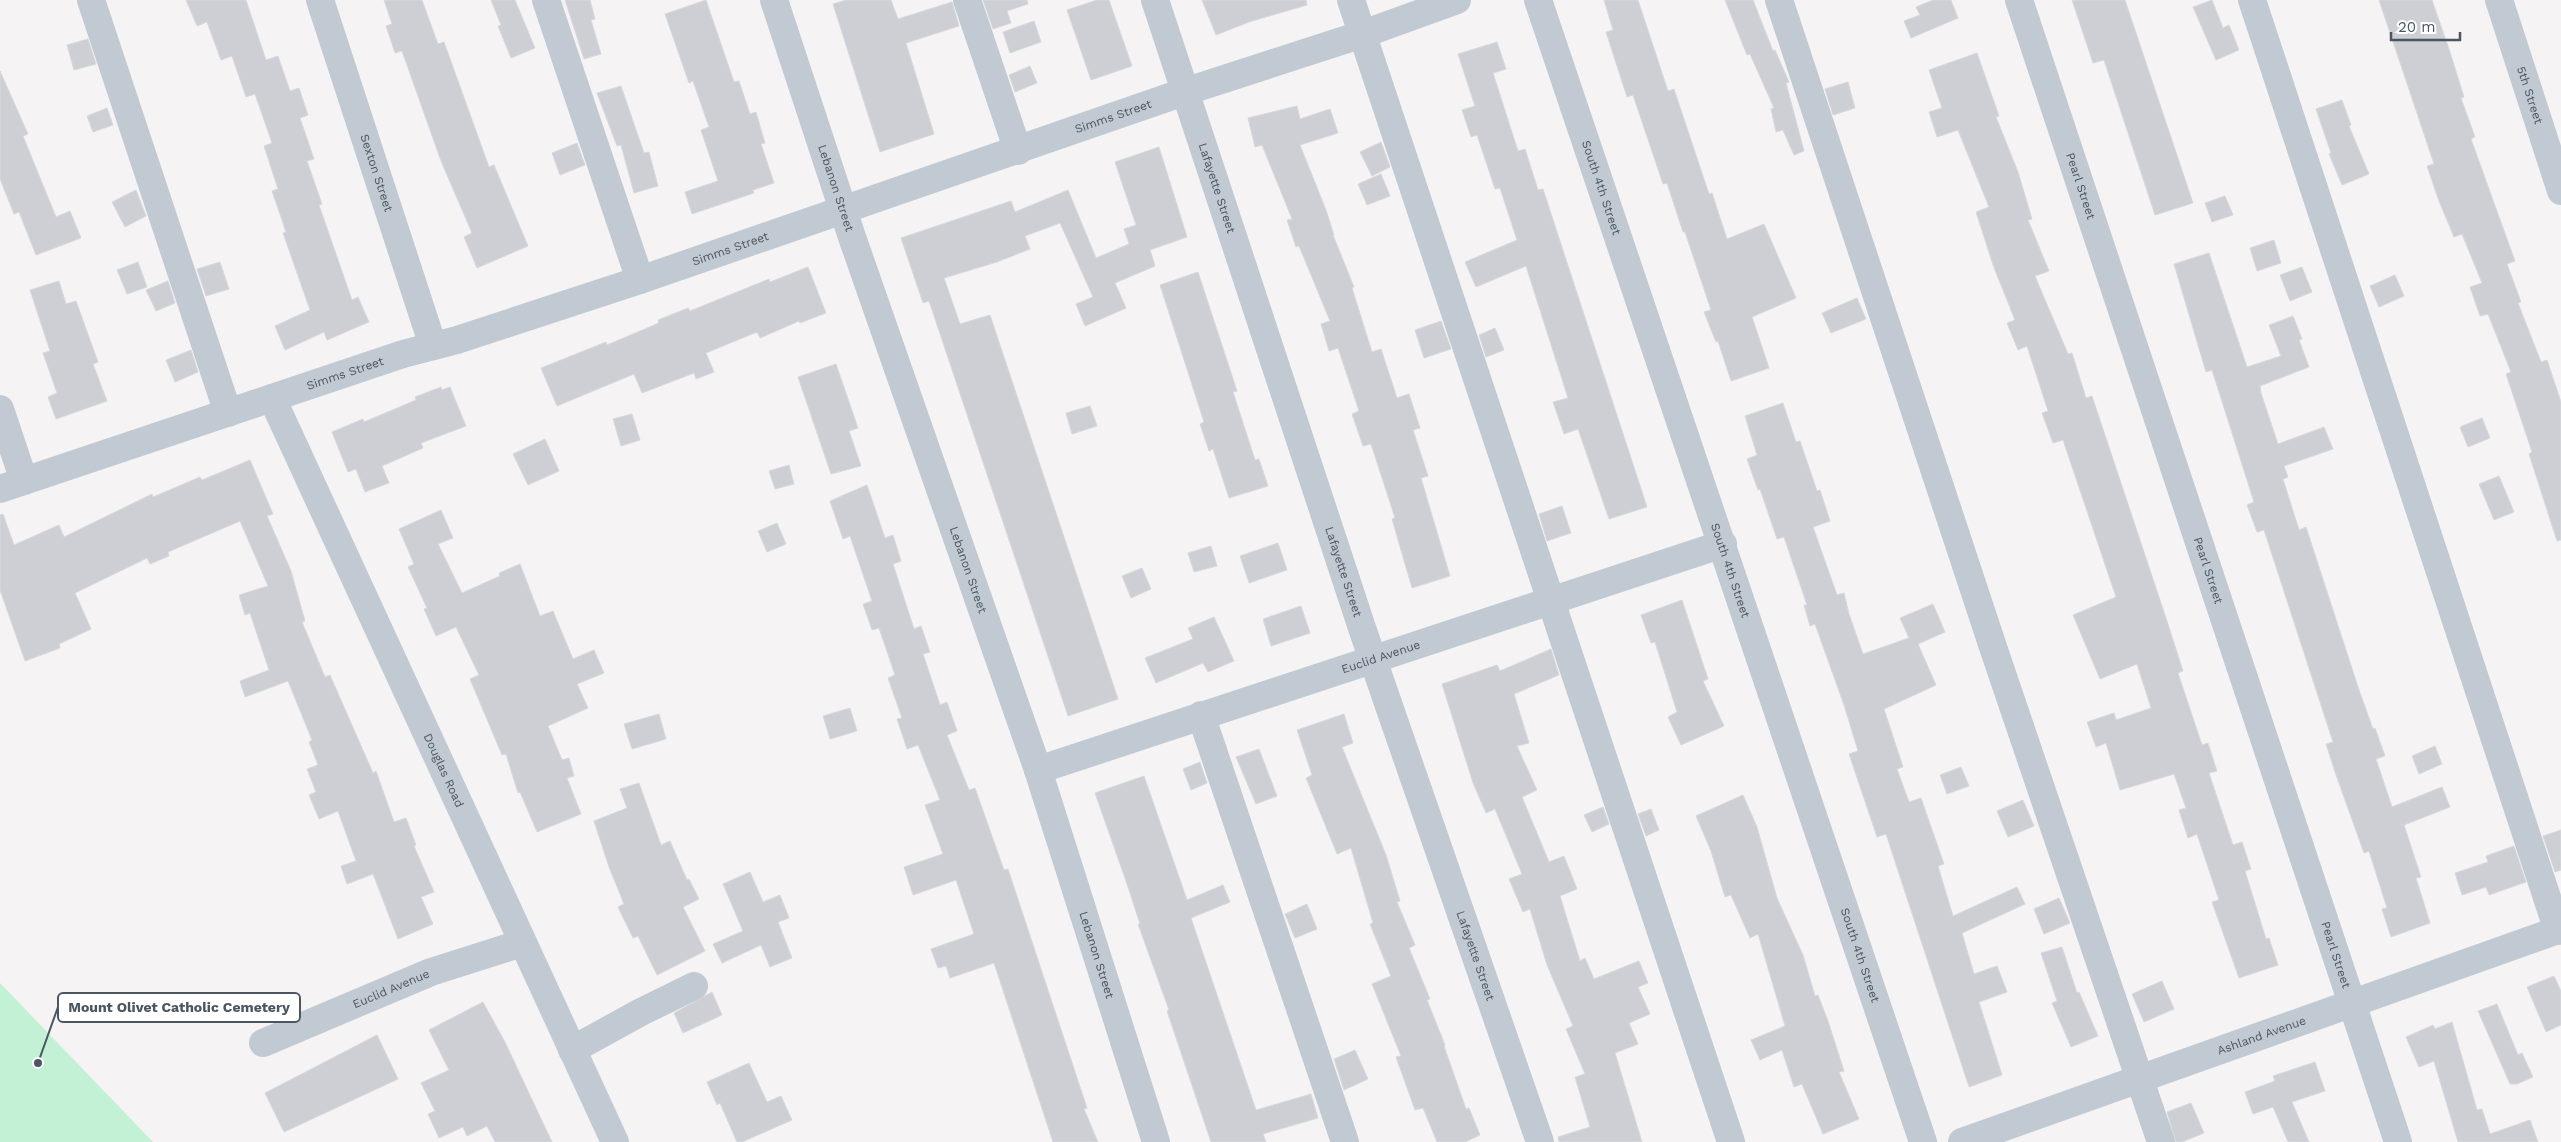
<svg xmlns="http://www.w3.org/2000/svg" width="2561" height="1142" font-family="'Work Sans',sans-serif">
	<rect width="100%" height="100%" fill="#f5f3f3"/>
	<path fill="#c3f1d5" d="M 0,983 L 153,1142 L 0,1142 Z"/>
	<path fill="#cdcfd5" stroke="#d7d9de" d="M 186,0 L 246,0 L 266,60 L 278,56 L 290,91 L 299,88 L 308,115 L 300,118 L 314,159 L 307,161 L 322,204 L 319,205 L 352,300 L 358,297 L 369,322 L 327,340 L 324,332 L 285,350 L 275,326 L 310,310 L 283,233 L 286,232 L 272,191 L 278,189 L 264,146 L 272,143 L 255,94 L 246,97 L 232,56 L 221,60 L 207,22 L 197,26 Z
		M 384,0 L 422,0 L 438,44 L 444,42 L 489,167 L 494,165 L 528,246 L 477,268 L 464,237 L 472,233 L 441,161 L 402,51 L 395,53 L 386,26 L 392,24 Z
		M 491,0 L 515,0 L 535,48 L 511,58 L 498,26 L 501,25 Z
		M 565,0 L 590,0 L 595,19 L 591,20 L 601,54 L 584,59 Z
		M 706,0 L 734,82 L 739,81 L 750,114 L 756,112 L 765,143 L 761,144 L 774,183 L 753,190 L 754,193 L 692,214 L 685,192 L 718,181 L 701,130 L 709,127 L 693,81 L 689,83 L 665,14 Z
		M 846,0 L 891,0 L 898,19 L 952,2 L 959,26 L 906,43 L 934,134 L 880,152 L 833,4 Z
		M 983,0 L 1027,0 L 1028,4 L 1007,11 L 1011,23 L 993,29 Z
		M 1097,0 L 1109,0 L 1132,66 L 1091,80 L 1067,10 Z
		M 1202,0 L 1306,0 L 1307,5 L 1249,22 L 1216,35 Z
		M 1604,0 L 1638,0 L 1668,91 L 1674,89 L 1709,194 L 1712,193 L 1727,239 L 1764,224 L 1796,298 L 1752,317 L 1769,368 L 1731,381 L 1718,341 L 1716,342 L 1704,312 L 1711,310 L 1685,232 L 1683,232 L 1667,183 L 1663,184 L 1633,95 L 1627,97 L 1606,32 L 1613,30 Z
		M 1725,0 L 1753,0 L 1773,51 L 1775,50 L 1789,82 L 1786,83 L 1804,151 L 1794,155 L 1783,130 L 1776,132 L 1771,109 L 1774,108 L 1750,54 L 1747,55 Z
		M 1933,0 L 1951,0 L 1958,18 L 1911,38 L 1904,21 L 1920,15 L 1916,7 Z
		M 2072,0 L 2125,0 L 2193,203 L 2155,215 L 2104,60 L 2093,63 Z
		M 2212,0 L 2223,28 L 2229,25 L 2239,50 L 2216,60 L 2193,7 Z
		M 2379,0 L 2432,0 L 2450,52 L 2464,97 L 2461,98 L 2475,137 L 2471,139 L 2515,261 L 2507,264 L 2521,302 L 2518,303 L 2541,362 L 2547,360 L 2561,402 L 2561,540 L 2557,541 L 2529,454 L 2532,452 L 2506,374 L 2511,372 L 2488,314 L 2480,316 L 2470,287 L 2482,283 L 2462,234 L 2454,237 L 2439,201 L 2427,166 L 2434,164 Z
		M 1034,21 L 1041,42 L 1010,53 L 1003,32 Z
		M 88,39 L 96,64 L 74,70 L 67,45 Z
		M 1497,42 L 1506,69 L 1493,73 L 1518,151 L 1525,149 L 1538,190 L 1543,189 L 1647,507 L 1609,519 L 1578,429 L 1564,434 L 1553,402 L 1568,398 L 1526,266 L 1476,287 L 1465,262 L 1517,240 L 1500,188 L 1495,189 L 1477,135 L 1471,137 L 1462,110 L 1475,106 L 1458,54 Z
		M 1977,53 L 1999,116 L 1996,117 L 2018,172 L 2032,219 L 2028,220 L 2049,271 L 2035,276 L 2068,354 L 2072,353 L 2086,398 L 2092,396 L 2166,618 L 2183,671 L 2178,673 L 2202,745 L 2208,743 L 2217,771 L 2209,773 L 2233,845 L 2242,842 L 2251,869 L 2245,871 L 2266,939 L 2269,938 L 2278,965 L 2239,978 L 2212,902 L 2219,900 L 2197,834 L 2188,838 L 2179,810 L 2186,808 L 2174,774 L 2120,790 L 2106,743 L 2096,747 L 2087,722 L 2114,713 L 2116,720 L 2151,708 L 2137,664 L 2100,679 L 2073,615 L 2116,597 L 2063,440 L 2053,443 L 2042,413 L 2048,411 L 2027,346 L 2018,350 L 2007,323 L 2015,320 L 1993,265 L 1976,212 L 1989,207 L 1958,130 L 1937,137 L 1929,112 L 1942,108 L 1929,70 Z
		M 1030,66 L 1037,83 L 1015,92 L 1009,75 Z
		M 0,71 L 28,134 L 23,136 L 56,217 L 70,211 L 81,238 L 36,255 L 19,212 L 14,214 L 0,179 Z
		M 1848,82 L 1855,108 L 1833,115 L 1825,89 Z
		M 621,86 L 644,153 L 649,152 L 658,186 L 634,193 L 621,145 L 617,146 L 597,93 Z
		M 2342,100 L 2351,125 L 2349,126 L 2369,174 L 2342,185 L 2329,154 L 2331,153 L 2316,109 Z
		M 1297,106 L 1300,119 L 1330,109 L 1338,133 L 1300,145 L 1326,210 L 1334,235 L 1333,235 L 1354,287 L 1352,288 L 1372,352 L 1381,349 L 1397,398 L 1409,394 L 1420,428 L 1413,430 L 1428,476 L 1421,478 L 1450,576 L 1412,588 L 1392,519 L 1395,518 L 1371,444 L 1363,446 L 1352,414 L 1359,411 L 1338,348 L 1329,351 L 1321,324 L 1330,321 L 1299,246 L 1296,247 L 1287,220 L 1292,219 L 1262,145 L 1255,147 L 1248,118 Z
		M 107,108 L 113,125 L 93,132 L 87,116 Z
		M 1381,142 L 1390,167 L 1372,176 L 1360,152 Z
		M 577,143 L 585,165 L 560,175 L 552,153 Z
		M 1159,147 L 1187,237 L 1150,250 L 1155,266 L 1115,283 L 1126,308 L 1085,326 L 1076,304 L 1093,297 L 1060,223 L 1025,236 L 1030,249 L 997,262 L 944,278 L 960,324 L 990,315 L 1118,699 L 1068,716 L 929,301 L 923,303 L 901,238 L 1011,201 L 1015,212 L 1068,190 L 1096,258 L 1129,244 L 1124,229 L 1136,225 L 1115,162 Z
		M 1381,174 L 1390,196 L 1367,205 L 1358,184 Z
		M 136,190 L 146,216 L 125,227 L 112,202 Z
		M 2225,196 L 2233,215 L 2212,222 L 2205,203 Z
		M 2274,240 L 2281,263 L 2257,271 L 2250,248 Z
		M 2209,253 L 2247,367 L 2281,356 L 2269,325 L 2293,316 L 2302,339 L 2299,340 L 2309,367 L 2260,386 L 2261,393 L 2278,444 L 2324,427 L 2333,449 L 2284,466 L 2288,477 L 2283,479 L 2299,530 L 2306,527 L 2359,690 L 2373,729 L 2375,728 L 2385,756 L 2376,759 L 2392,807 L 2442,787 L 2450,807 L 2404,825 L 2421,877 L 2416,878 L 2430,923 L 2391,937 L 2382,909 L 2387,908 L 2369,851 L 2364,853 L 2335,772 L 2326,744 L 2333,742 L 2264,530 L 2257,532 L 2247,505 L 2254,502 L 2212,370 L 2206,372 L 2174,264 Z
		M 138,262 L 147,287 L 127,294 L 117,270 Z
		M 220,262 L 229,289 L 206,296 L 197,269 Z
		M 808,267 L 826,313 L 800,323 L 799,321 L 760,338 L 757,332 L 706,353 L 714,372 L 696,379 L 694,373 L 642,393 L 634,374 L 557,406 L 541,368 L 606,342 L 607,345 L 659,323 L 658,320 L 688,308 L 690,311 L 769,279 L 770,282 Z
		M 2302,267 L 2312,292 L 2290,301 L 2280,275 Z
		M 1198,272 L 1237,391 L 1233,392 L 1255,460 L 1259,459 L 1268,486 L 1229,498 L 1213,449 L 1209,451 L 1200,424 L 1204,422 L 1160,285 Z
		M 2395,275 L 2404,296 L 2379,307 L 2370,286 Z
		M 59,281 L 66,304 L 76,301 L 98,362 L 93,364 L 107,401 L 56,419 L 48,397 L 57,393 L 43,353 L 50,351 L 30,290 Z
		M 168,281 L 175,303 L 156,311 L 146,290 Z
		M 1857,298 L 1866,319 L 1831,333 L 1822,313 Z
		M 1441,321 L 1451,349 L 1424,358 L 1415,330 Z
		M 1495,328 L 1504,350 L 1486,357 L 1479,335 Z
		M 191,350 L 198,372 L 175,382 L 166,360 Z
		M 836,364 L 858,428 L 849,431 L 861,466 L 831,474 L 798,377 Z
		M 441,387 L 442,390 L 450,387 L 466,426 L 421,443 L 423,448 L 382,466 L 389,483 L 365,492 L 356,469 L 348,472 L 332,432 L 363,419 L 364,422 L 416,400 L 415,397 Z
		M 1783,403 L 1796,442 L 1800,441 L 1817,491 L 1820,490 L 1830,521 L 1813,527 L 1837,595 L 1844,593 L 1849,614 L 1863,654 L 1909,638 L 1900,618 L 1933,604 L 1945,632 L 1918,644 L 1936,685 L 1884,709 L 1903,767 L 1897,769 L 1909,802 L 1921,798 L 1944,864 L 1938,866 L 1953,916 L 2017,887 L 2025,904 L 1962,933 L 1974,974 L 1997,966 L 2007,992 L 1979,1002 L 2002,1075 L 1969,1087 L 1886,834 L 1877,837 L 1849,754 L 1858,751 L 1844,705 L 1815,624 L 1810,626 L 1804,605 L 1807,605 L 1784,537 L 1777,539 L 1760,489 L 1758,490 L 1747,459 L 1757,455 L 1745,416 Z
		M 1090,406 L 1097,426 L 1072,434 L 1066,413 Z
		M 632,414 L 640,440 L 621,446 L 613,419 Z
		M 2482,418 L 2490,438 L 2468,447 L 2460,427 Z
		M 545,439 L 559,471 L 528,485 L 513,454 Z
		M 250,460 L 273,514 L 267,516 L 291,571 L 305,621 L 302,622 L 325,677 L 330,675 L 373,773 L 376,771 L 394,822 L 406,818 L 416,845 L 414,846 L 434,892 L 421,897 L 433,924 L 398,939 L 373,874 L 347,884 L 341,866 L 356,861 L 338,811 L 319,819 L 309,795 L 316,792 L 307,769 L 318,765 L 309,742 L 312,740 L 288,681 L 245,697 L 240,681 L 269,670 L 250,613 L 245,615 L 239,595 L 268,586 L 240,521 L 168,552 L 169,556 L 150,564 L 147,558 L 75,593 L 91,629 L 59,644 L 60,648 L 25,661 L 0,590 L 0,515 L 3,514 L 14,545 L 59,525 L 64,537 L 152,494 L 153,497 L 200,477 L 202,480 Z
		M 789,465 L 794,484 L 775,489 L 769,471 Z
		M 2499,476 L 2514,512 L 2494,520 L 2479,484 Z
		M 867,485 L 885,538 L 893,535 L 901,561 L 893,564 L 914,629 L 921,626 L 930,652 L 923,654 L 940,705 L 947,702 L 957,731 L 947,735 L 969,790 L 975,788 L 1004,870 L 1008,869 L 1087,1108 L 1084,1109 L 1098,1142 L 1053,1142 L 994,963 L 950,978 L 946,966 L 938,968 L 931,949 L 974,934 L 956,880 L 913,895 L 904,867 L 943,854 L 925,805 L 940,800 L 918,745 L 907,749 L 897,719 L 902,718 L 888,678 L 895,675 L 879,628 L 872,630 L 863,604 L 872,601 L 850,536 L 843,539 L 830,501 Z
		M 1562,506 L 1571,533 L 1547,541 L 1539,514 Z
		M 441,510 L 453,538 L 438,544 L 462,593 L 500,576 L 499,573 L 520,564 L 540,616 L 553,611 L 573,659 L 594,650 L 604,673 L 577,684 L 588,708 L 548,726 L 562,760 L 569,758 L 574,776 L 567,778 L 581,814 L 537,832 L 520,792 L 518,793 L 506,754 L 502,755 L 470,679 L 479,675 L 456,627 L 436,636 L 424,609 L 427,608 L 408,567 L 414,564 L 399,529 Z
		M 777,523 L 786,544 L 767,552 L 758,531 Z
		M 1278,543 L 1287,570 L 1249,583 L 1240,556 Z
		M 1211,546 L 1217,566 L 1194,572 L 1188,553 Z
		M 1142,568 L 1151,589 L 1131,598 L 1122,576 Z
		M 1682,600 L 1708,679 L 1703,681 L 1724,726 L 1681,745 L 1668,717 L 1677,712 L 1655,642 L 1651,643 L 1641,615 Z
		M 1301,606 L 1310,633 L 1271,646 L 1263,619 Z
		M 1214,617 L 1234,661 L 1208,672 L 1203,663 L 1156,683 L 1145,658 L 1193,639 L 1188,628 Z
		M 1551,649 L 1559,675 L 1514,694 L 1529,743 L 1517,746 L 1537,790 L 1522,797 L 1549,862 L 1564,856 L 1577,889 L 1560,896 L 1580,961 L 1585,958 L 1594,979 L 1639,961 L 1648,983 L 1638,987 L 1650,1014 L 1629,1023 L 1638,1044 L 1615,1053 L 1642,1142 L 1559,1142 L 1558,1137 L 1590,1127 L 1575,1077 L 1585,1074 L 1566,1029 L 1573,1026 L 1547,965 L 1530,909 L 1523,912 L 1509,879 L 1522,874 L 1495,809 L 1486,813 L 1473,783 L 1442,684 L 1497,665 L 1500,671 Z
		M 850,708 L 857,731 L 830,739 L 823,716 Z
		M 659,714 L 666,739 L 632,749 L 624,724 Z
		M 1344,714 L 1353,743 L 1342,747 L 1386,855 L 1400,901 L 1397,902 L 1415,945 L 1409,948 L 1430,999 L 1427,1000 L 1445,1045 L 1444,1046 L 1466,1109 L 1469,1108 L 1480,1135 L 1465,1142 L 1437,1142 L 1423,1108 L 1415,1110 L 1396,1057 L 1401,1056 L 1372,984 L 1391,976 L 1370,924 L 1373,923 L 1351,848 L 1337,854 L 1306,778 L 1312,775 L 1297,730 Z
		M 2435,746 L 2442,764 L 2419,774 L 2412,756 Z
		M 1259,749 L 1277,796 L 1256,804 L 1236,757 Z
		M 1200,762 L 1207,783 L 1191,790 L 1183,769 Z
		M 1961,767 L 1969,786 L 1947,794 L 1940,775 Z
		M 1144,776 L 1187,900 L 1223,885 L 1230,902 L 1191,918 L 1256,1110 L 1311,1094 L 1318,1118 L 1263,1134 L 1266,1142 L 1211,1142 L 1167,1011 L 1169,1010 L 1138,924 L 1140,924 L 1126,881 L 1095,793 Z
		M 639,783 L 661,845 L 670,841 L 687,880 L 689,879 L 699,899 L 683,907 L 705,951 L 657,975 L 638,936 L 633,938 L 618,907 L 624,904 L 609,867 L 594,821 L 627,808 L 620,789 Z
		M 1743,795 L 1757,827 L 1777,898 L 1803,955 L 1815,996 L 1818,995 L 1828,1021 L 1844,1071 L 1839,1072 L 1859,1119 L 1823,1134 L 1802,1084 L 1794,1087 L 1782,1050 L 1760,1060 L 1751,1040 L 1785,1026 L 1758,934 L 1750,938 L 1731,895 L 1725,897 L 1711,851 L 1696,816 Z
		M 2023,800 L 2034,826 L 2008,837 L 1997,811 Z
		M 1603,807 L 1609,824 L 1592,832 L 1584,815 Z
		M 1651,809 L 1659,830 L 1646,836 L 1638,814 Z
		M 2561,830 L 2561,870 L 2555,872 L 2543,836 Z
		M 2514,846 L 2526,882 L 2489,895 L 2486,887 L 2462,895 L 2455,873 L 2488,862 L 2486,856 Z
		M 750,872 L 763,902 L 780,895 L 789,918 L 778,922 L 792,958 L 770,967 L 761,945 L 722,963 L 713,944 L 743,931 L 723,884 Z
		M 2059,898 L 2070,923 L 2044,934 L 2034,909 Z
		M 1307,904 L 1317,929 L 1295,938 L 1285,914 Z
		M 2062,947 L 2077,993 L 2079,992 L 2098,1036 L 2071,1047 L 2052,1003 L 2057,1001 L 2041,953 Z
		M 2554,976 L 2561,991 L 2561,1025 L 2546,1032 L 2527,987 Z
		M 2162,981 L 2174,1009 L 2144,1022 L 2132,994 Z
		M 712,992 L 722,1015 L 683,1033 L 674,1013 Z
		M 483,1002 L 505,1042 L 552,1142 L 495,1142 L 487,1126 L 467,1136 L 463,1127 L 439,1138 L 428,1114 L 435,1111 L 421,1083 L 449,1070 L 429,1030 Z
		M 2497,1004 L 2518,1055 L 2522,1053 L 2533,1077 L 2517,1084 L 2510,1084 L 2478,1011 Z
		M 2452,1022 L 2477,1110 L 2482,1109 L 2490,1134 L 2530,1120 L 2538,1142 L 2458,1142 L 2434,1061 L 2419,1067 L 2406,1037 L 2433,1025 L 2435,1029 Z
		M 377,1035 L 398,1079 L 284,1132 L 265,1093 Z
		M 1355,1050 L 1368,1079 L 1344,1090 L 1334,1059 Z
		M 2315,1062 L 2325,1091 L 2292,1102 L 2309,1142 L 2288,1142 L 2273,1107 L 2253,1114 L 2245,1092 L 2275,1081 L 2273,1076 Z
		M 749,1063 L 767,1102 L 781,1096 L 792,1120 L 742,1142 L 737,1142 L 720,1103 L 717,1105 L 707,1082 Z
		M 2191,1103 L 2204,1133 L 2182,1142 L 2176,1142 L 2167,1112 Z"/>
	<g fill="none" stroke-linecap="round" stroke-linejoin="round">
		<g stroke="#c1cad2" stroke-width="28">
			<path d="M 91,0 L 228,413"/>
			<path id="s1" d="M 320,0 L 433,346"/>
			<path d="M 546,0 L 640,280"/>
			<path id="s2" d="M 774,0 L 852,237 L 1038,770 L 1156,1142"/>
			<path d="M 967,0 L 1018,151"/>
			<path id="s3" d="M 1155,0 L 1362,628 L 1540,1142"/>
			<path d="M 1351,0 L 1731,1142"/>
			<path id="s4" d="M 1538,0 L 1923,1142"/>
			<path d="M 1779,0 L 1993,647 L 2161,1142"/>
			<path id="s5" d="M 2019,0 L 2398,1142"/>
			<path d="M 2252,0 L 2558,931"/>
			<path id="s6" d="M 2499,0 L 2561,191"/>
			<path id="s7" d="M 272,398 L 615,1142"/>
			<path d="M 0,409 L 24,481"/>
			<path id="s8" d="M 0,489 L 403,354 L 457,340 L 640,280 L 1184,92 L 1363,34 L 1457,0"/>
			<path d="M 1201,715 L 1345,1142"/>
			<path id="s9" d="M 1038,770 L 1723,544"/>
			<path id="s10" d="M 263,1043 L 431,972 L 522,943"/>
			<path d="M 572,1050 L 641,1012 L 694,986"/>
			<path id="s11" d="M 1962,1142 L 2561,929"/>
		</g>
	</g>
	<g text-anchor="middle" stroke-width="4" stroke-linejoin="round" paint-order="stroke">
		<g font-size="12" fill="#4a5661" stroke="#fff">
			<text dy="4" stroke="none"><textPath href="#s6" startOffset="100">5th Street</textPath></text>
			<text dy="4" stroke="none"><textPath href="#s8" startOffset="1174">Simms Street</textPath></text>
			<text dy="4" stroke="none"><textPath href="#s1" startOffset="182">Sexton Street</textPath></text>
			<text dy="4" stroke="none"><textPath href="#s2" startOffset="198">Lebanon Street</textPath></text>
			<text dy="4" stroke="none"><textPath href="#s4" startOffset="198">South 4th Street</textPath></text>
			<text dy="4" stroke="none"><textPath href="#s5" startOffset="196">Pearl Street</textPath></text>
			<text dy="4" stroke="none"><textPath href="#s3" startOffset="198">Lafayette Street</textPath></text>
			<text dy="4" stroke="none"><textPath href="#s8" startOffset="769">Simms Street</textPath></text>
			<text dy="4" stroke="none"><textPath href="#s8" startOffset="364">Simms Street</textPath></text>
			<text dy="4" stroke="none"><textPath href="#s2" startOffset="602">Lebanon Street</textPath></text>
			<text dy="4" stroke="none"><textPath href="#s4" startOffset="602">South 4th Street</textPath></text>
			<text dy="4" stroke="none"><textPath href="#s5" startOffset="601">Pearl Street</textPath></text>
			<text dy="4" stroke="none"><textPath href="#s3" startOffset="602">Lafayette Street</textPath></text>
			<text dy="4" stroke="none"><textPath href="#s9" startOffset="361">Euclid Avenue</textPath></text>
			<text dy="4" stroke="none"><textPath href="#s7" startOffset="410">Douglas Road</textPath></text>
			<text dy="4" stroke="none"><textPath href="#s2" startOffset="1008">Lebanon Street</textPath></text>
			<text dy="4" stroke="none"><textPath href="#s3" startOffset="1008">Lafayette Street</textPath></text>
			<text dy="4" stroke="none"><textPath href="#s4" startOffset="1008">South 4th Street</textPath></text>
			<text dy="4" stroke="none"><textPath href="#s5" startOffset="1006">Pearl Street</textPath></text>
			<text dy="4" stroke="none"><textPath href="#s10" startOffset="139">Euclid Avenue</textPath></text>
			<text dy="4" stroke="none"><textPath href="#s11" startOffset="318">Ashland Avenue</textPath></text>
		</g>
	</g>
	<path fill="none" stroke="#4a5661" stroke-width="2" d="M38 1063L58 1007"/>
	<circle fill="#4a5661" stroke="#fff" stroke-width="2" cx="38" cy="1063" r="5"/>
	<rect fill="#fff" stroke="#4a5661" stroke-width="2" x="58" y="993" width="242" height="29" rx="5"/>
	<g font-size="14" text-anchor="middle" font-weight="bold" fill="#4a5661">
		<text x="179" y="1012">Mount Olivet Catholic Cemetery</text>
	</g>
	<path d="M2391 32v8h69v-8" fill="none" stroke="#4a5661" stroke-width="2.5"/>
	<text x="2398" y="32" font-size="15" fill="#4a5661" stroke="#ffffff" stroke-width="4" paint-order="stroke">20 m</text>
</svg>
